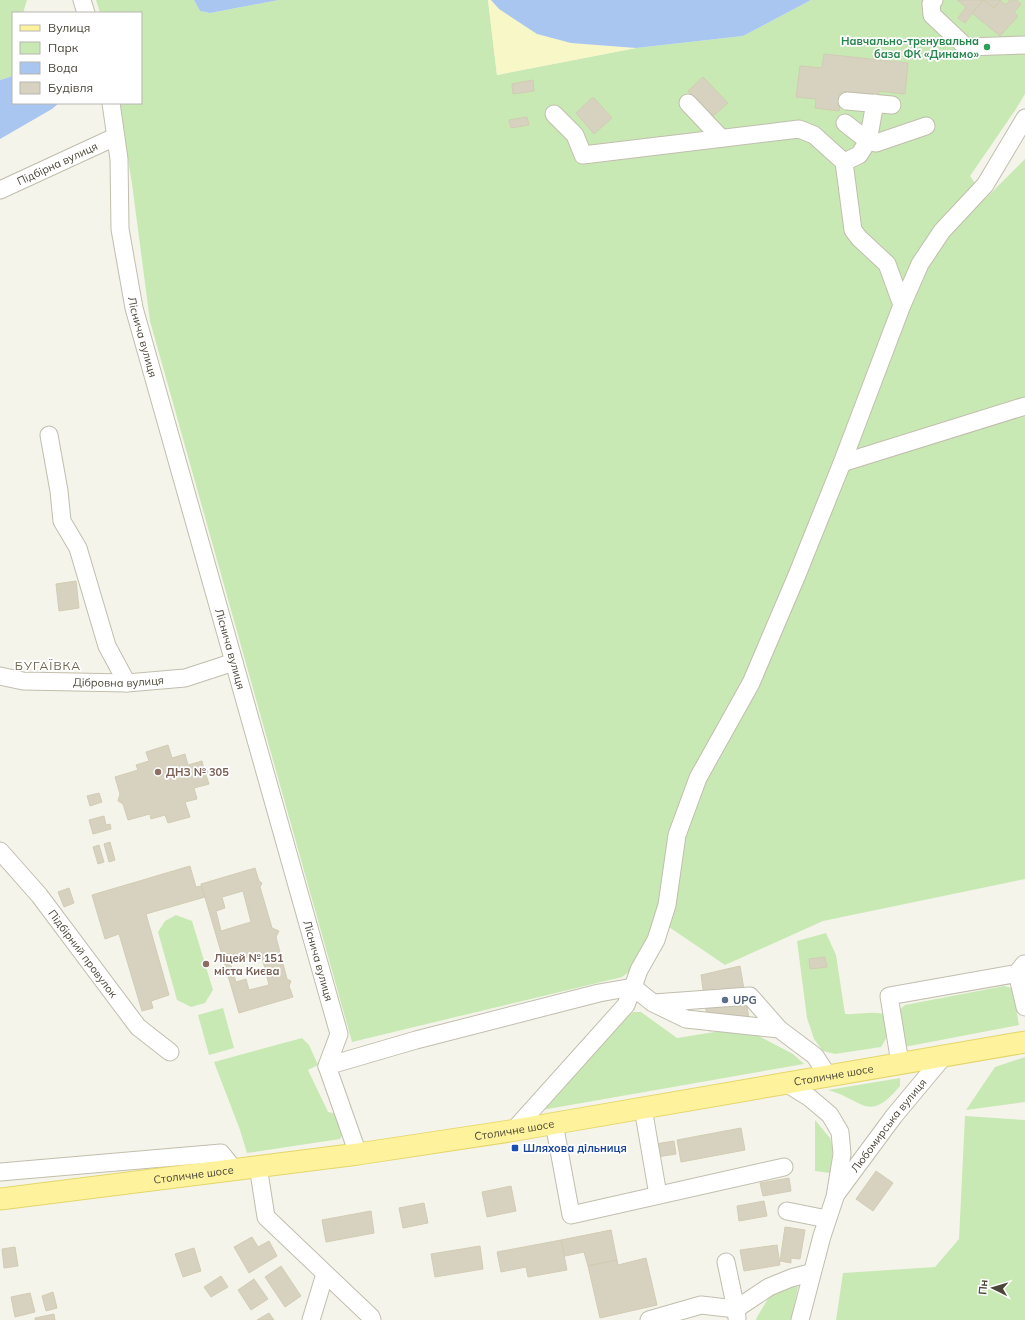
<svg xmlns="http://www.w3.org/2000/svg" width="1025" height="1320" font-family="Mulish,sans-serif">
	<rect width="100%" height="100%" fill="#f5f4eb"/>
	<path fill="#c8e9b4" d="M 0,0 L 27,0 L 23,13 L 13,13 L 13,76 L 0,80 Z
		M 96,0 L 194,0 L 200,11 L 210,13 L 279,0 L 488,0 L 497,75 L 636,48 L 743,36 L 811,0 L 1025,0 L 1025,94 L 1016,109 L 970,176 L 986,198 L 1025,159 L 1025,879 L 823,921 L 725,965 L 663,923 L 642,962 L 622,977 L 352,1042 L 150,321 L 132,184 L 119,103 L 141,103 L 141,13 L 100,13 Z
		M 176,915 L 192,921 L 213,990 L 205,1003 L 191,1007 L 177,1000 L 158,932 L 165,921 Z
		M 826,933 L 836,955 L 845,1014 C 858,1015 870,1011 883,1014 C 891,1027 889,1035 881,1047 L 835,1054 L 823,1051 L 814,1039 L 807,1018 L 797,941 Z
		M 1004,986 L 1012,988 L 1014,996 L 1019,1025 L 904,1047 L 899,1010 L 905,1005 Z
		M 223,1008 L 234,1048 L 209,1055 L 198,1015 Z
		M 633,1012 L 641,1012 L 677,1038 L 733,1029 L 757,1035 L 793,1054 L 804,1064 L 542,1110 L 625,1019 Z
		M 302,1038 L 309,1045 L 318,1065 L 308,1070 L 328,1112 L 339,1114 L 344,1132 L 340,1139 L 247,1153 L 240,1130 L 214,1062 Z
		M 1025,1057 L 1025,1102 L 966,1110 L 995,1067 Z
		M 900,1078 L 900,1086 C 868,1124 864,1100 828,1090 Z
		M 965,1116 L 1025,1120 L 1025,1320 L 836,1320 L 843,1273 L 935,1267 L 959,1239 Z
		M 815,1120 L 830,1138 L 833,1149 L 830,1173 L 815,1171 Z
		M 794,1284 L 796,1284 L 798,1287 L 791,1320 L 756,1320 L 757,1317 L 769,1297 Z"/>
	<path fill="#f8f7c8" d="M 488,0 L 491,0 L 499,9 L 571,43 L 636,48 L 497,75 Z"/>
	<path fill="#a9c6f1" d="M 194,0 L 279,0 L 210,13 L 200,11 Z
		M 491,0 L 811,0 L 743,36 L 636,48 L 571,43 L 537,34 L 499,9 Z
		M 13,76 L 13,103 L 59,103 L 52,109 L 0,139 L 0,80 Z"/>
	<path fill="#d7d2c0" stroke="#d2ccb3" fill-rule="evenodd" d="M 957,0 L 983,0 L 965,23 L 958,18 L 966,7 Z
		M 983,0 L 994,8 L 1000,0 L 1006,5 L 1010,0 L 1016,0 L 1021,4 L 1014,12 L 1018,16 L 1000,36 L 972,13 Z
		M 984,0 L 1001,0 L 994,8 Z
		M 824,54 L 908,63 L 905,94 L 879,91 L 878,95 L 841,91 L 839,111 L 815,108 L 816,99 L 796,97 L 800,66 L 822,68 Z
		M 703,77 L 728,103 L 712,117 L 688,91 Z
		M 533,80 L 534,91 L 513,94 L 512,84 Z
		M 593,97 L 612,118 L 594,134 L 576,113 Z
		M 527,117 L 529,125 L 511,128 L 509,120 Z
		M 76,581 L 79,608 L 59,611 L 56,584 Z
		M 168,745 L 172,758 L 185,754 L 188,765 L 202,761 L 204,769 L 208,771 L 206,775 L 209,784 L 194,788 L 197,799 L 185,802 L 190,817 L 168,823 L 165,815 L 151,819 L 150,814 L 128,820 L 123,804 L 118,801 L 120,794 L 115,777 L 138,770 L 136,765 L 149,761 L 146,752 Z
		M 99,793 L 102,802 L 90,806 L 87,796 Z
		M 104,816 L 106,825 L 110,824 L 111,829 L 93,834 L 89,820 Z
		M 110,842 L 115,860 L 109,862 L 104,844 Z
		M 99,845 L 104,862 L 98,864 L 93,847 Z
		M 190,866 L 196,887 L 201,886 L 205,897 L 146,914 L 169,995 L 151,1001 L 153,1008 L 142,1011 L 119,934 L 105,939 L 92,895 Z
		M 255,868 L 259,881 L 262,883 L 260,887 L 272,928 L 279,931 L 276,937 L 287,979 L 291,981 L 289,986 L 293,997 L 239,1013 L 201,884 ZM 243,891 L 251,922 L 221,931 L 216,911 L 225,908 L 222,897 ZM 261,953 L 269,985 L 249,990 L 246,979 L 236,982 L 230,962 Z
		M 69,888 L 74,903 L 64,907 L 58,892 Z
		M 825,957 L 827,967 L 810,969 L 809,959 Z
		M 740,966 L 750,1024 L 709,1031 L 701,975 Z
		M 741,1128 L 745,1150 L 681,1162 L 677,1140 Z
		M 674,1141 L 676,1154 L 657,1157 L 655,1144 Z
		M 876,1171 L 893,1183 L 873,1211 L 856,1199 Z
		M 789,1178 L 791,1191 L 763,1196 L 760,1183 Z
		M 511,1186 L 516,1211 L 487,1217 L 482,1192 Z
		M 764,1201 L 767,1216 L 739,1221 L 737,1206 Z
		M 424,1203 L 428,1223 L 403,1228 L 399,1208 Z
		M 371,1211 L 374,1233 L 326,1242 L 322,1220 Z
		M 785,1227 L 805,1230 L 800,1259 L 791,1258 L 791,1263 L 780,1261 Z
		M 611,1230 L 617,1260 L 588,1266 L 584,1252 L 565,1256 L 561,1240 Z
		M 252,1237 L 258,1247 L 269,1241 L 277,1256 L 249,1273 L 234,1247 Z
		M 561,1240 L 567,1270 L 528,1277 L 526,1267 L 501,1272 L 497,1252 Z
		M 777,1245 L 780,1265 L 744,1271 L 740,1250 Z
		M 480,1246 L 483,1269 L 435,1277 L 431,1254 Z
		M 15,1247 L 18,1266 L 4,1268 L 2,1249 Z
		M 194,1248 L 201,1271 L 183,1277 L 175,1254 Z
		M 646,1258 L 657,1305 L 600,1318 L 588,1266 L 617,1260 L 618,1265 Z
		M 281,1266 L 301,1296 L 285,1307 L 265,1277 Z
		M 221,1276 L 228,1287 L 211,1297 L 204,1287 Z
		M 254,1279 L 268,1299 L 251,1310 L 238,1290 Z
		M 53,1292 L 57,1308 L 46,1311 L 42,1296 Z
		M 30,1293 L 35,1312 L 15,1317 L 11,1297 Z
		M 269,1313 L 274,1320 L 257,1320 Z
		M 54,1314 L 55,1320 L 35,1320 L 35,1318 Z"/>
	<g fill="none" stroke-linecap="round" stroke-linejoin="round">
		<defs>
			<g id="minor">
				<path d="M 82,0 L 86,13"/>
				<path d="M 934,0 L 931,4 L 932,15 L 966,47 L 1025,45"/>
				<path d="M 847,101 L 892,105"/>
				<path id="s1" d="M 111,103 L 119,159 L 120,229 L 134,308 L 339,1034 L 327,1066 L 358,1154"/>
				<path d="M 688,103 L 721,138"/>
				<path d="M 554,114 L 575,135 L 583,155 L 799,129 L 814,135 L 844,162 L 853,230 L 859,238 L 887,264 L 902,305"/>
				<path d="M 845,123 L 868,141 L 875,103"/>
				<path d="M 844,162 L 859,155 L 868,141 L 876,143 L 926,126"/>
				<path id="s2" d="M 0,190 L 115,137"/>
				<path d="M 49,435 L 59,491 L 62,521 L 78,548 L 107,646 L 127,683"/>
				<path d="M 842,463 L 1025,406"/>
				<path id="s3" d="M 0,676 L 23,681 L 127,683 L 185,678 L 234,662"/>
				<path id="s4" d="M 0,851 L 39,895 L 138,1027 L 170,1052"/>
				<path d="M 1024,964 L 1017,973 L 1025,1007"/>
				<path d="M 654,1003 L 750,996 L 779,1029"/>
				<path d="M 900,1063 L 889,996 L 1025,972"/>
				<path d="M 327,1066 L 416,1040 L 599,993 L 633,987 L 639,970 L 656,940 L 667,905 L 677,835 L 698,778 L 751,683 L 797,575 L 842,463 L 902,305 L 920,264 L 942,231 L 985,185 L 1025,118"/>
				<path d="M 786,1083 L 810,1098 L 830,1115 L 840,1132 L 842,1154 L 835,1197 L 822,1236 L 800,1320"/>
				<path d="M 643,1108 L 658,1195"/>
				<path d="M 554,1123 L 571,1215 L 784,1167"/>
				<path d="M 513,1131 L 626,1005 L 633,987 L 653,1003 L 686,1019 L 779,1029 L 815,1056 L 828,1076"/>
				<path d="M 258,1166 L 266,1217 L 371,1317 L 372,1320"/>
				<path d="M 0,1172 L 221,1153 L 234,1169"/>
				<path id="s5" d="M 837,1193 L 894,1116 L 944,1056"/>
				<path d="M 787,1211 L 827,1219"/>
				<path d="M 726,1262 L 736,1309 L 737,1318"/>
				<path d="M 311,1320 L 325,1274"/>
				<path d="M 649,1320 L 701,1305 L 736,1309 L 769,1287 L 791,1278 L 806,1274 L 811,1275"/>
			</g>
			<g id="major">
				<path id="s6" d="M 0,1199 L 358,1154 L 510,1131 L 1025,1042"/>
			</g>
		</defs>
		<use href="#minor" stroke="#c1bead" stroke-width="19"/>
		<use href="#major" stroke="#e4d56a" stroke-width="23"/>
		<use href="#minor" stroke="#fff" stroke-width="17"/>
		<use href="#major" stroke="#fef39c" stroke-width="21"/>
	</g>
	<circle fill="#2e9e5b" stroke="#fff" stroke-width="1.5" cx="987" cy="47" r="4"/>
	<g fill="#8d6e63" stroke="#fff" stroke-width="1.5">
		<circle cx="158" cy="772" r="4"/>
		<circle cx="206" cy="964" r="4"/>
	</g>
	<circle fill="#5c6f8a" stroke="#fff" stroke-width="1.5" cx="725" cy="1000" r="4"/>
	<rect fill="#1a4fb4" stroke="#fff" stroke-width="1.5" x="511" y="1144" width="8" height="8" rx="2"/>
	<g text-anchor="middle" stroke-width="3.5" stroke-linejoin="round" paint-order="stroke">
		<g font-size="11" font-weight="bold" fill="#27864d" stroke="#fff" text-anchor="end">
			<text x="979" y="45">Навчально-тренувальна<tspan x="979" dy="13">база ФК «Динамо»</tspan></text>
		</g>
		<g font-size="11" fill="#4a4639" stroke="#fff">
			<text dy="4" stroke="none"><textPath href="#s2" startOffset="63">Підбірна вулиця</textPath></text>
			<text dy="4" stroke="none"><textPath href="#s1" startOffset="237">Ліснича вулиця</textPath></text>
			<text dy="4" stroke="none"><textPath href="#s1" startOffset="561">Ліснича вулиця</textPath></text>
			<text dy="4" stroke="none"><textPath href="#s3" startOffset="119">Дібровна вулиця</textPath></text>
			<text dy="4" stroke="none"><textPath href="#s4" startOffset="132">Підбірний провулок</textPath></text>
			<text dy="4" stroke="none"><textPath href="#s1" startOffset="885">Ліснича вулиця</textPath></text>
			<text dy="4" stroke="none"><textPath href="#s6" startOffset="843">Столичне шосе</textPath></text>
			<text dy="4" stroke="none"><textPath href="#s5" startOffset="85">Любомирська вулиця</textPath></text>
			<text dy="4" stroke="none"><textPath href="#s6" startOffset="519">Столичне шосе</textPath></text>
			<text dy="4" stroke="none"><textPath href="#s6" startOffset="195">Столичне шосе</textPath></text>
		</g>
		<g font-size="11" font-weight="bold" fill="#785e54" stroke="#fff" text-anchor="start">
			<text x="166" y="776">ДНЗ № 305</text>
			<text x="214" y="962">Ліцей № 151<tspan x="214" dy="13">міста Києва</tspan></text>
		</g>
		<g font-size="11" font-weight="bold" fill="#4e5e75" stroke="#fff" text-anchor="start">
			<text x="733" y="1004">UPG</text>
		</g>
		<g font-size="11" font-weight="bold" fill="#164399" stroke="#fff" text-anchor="start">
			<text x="523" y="1152">Шляхова дільниця</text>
		</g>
		<g font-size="12" letter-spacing="1" fill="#6d6650" stroke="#fff">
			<text x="48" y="670">БУГАЇВКА</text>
		</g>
	</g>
	<rect x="12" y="12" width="130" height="92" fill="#ffffff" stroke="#b7b5b0"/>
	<rect x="20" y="25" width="20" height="6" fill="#fef39c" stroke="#b7b5b0"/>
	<text x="48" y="32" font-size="12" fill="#4a4639">Вулиця</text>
	<rect x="20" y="42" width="20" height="12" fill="#c8e9b4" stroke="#b7b5b0"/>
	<text x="48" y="52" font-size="12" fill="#4a4639">Парк</text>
	<rect x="20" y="62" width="20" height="12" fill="#a9c6f1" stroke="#b7b5b0"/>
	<text x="48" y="72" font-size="12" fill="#4a4639">Вода</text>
	<rect x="20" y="82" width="20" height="12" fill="#d7d2c0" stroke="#b7b5b0"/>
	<text x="48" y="92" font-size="12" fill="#4a4639">Будівля</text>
	<g transform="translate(993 1288) rotate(275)" stroke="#ffffff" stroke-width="3" paint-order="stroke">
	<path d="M0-3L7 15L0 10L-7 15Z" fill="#4a4639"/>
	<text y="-6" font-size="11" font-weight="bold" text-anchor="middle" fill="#4a4639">Пн</text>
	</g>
</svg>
